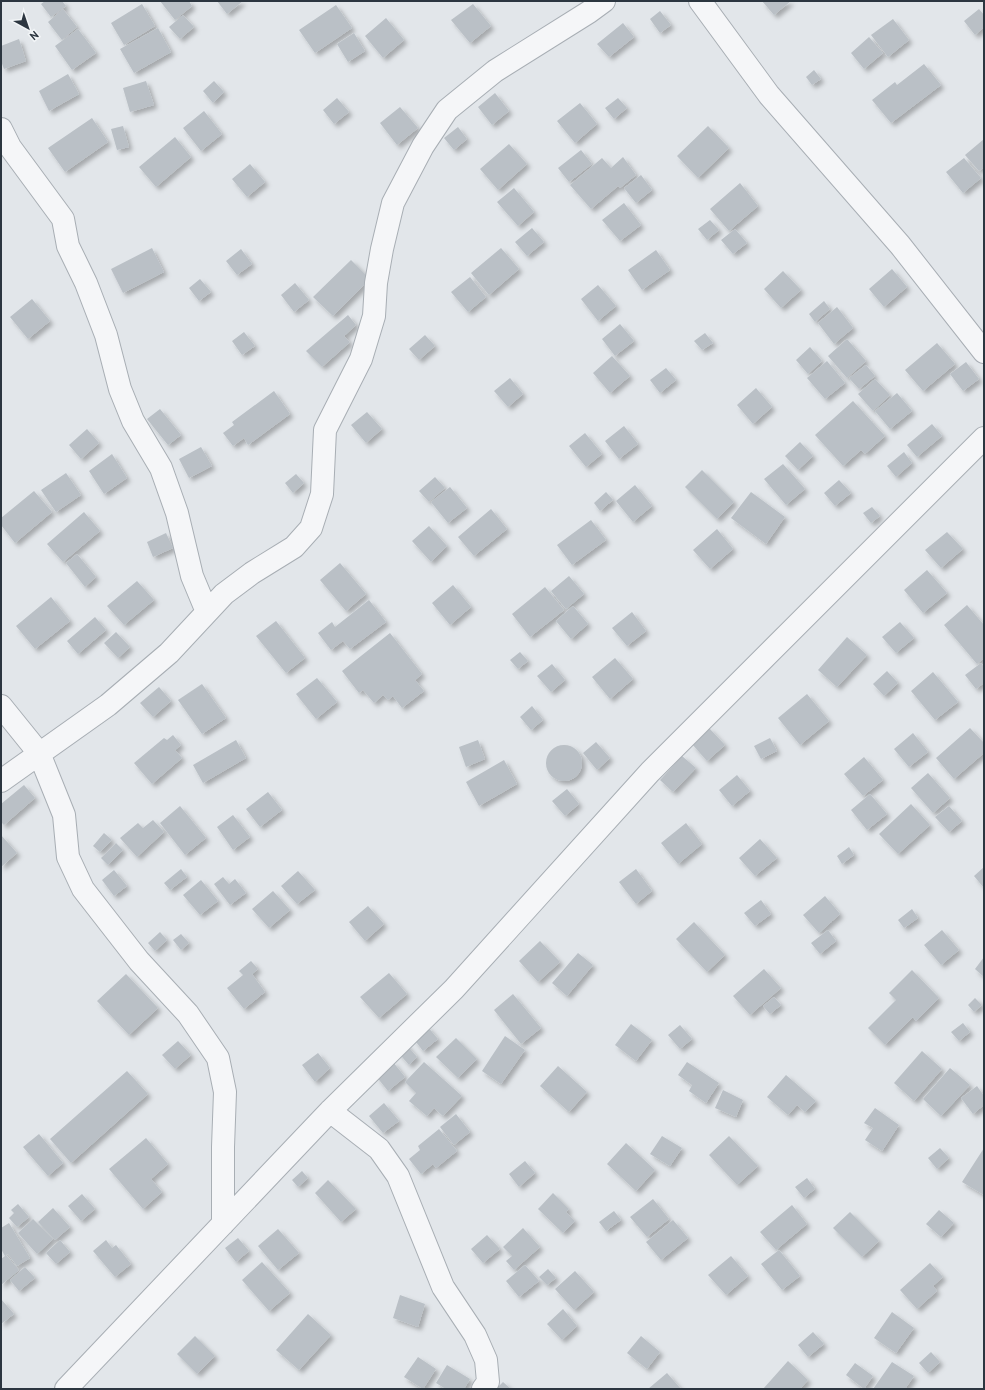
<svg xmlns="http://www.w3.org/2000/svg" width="985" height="1390" font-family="'PT Sans',sans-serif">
	<defs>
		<filter id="shadow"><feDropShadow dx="3.5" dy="3.5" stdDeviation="2" flood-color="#0004"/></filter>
	</defs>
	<rect width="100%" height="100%" fill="#e2e6ea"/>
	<path fill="#bac0c6" filter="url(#shadow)" d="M 45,1 L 62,1 L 66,6 L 51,17 L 41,4 Z
		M 160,1 L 189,1 L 192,6 L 175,20 Z
		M 217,1 L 243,1 L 227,14 Z
		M 762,1 L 791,1 L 774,15 Z
		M 142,4 L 155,26 L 124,45 L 111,23 Z
		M 473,4 L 491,26 L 470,43 L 451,20 Z
		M 336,5 L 352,28 L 315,53 L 299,30 Z
		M 63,9 L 77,27 L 62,40 L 48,22 Z
		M 979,9 L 984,15 L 984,27 L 975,35 L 964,21 Z
		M 660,11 L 671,25 L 660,33 L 650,19 Z
		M 183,15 L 194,27 L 180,39 L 169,27 Z
		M 386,18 L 404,40 L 383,58 L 365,36 Z
		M 893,19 L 909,40 L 888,57 L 871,35 Z
		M 623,23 L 634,37 L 609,57 L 597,44 Z
		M 158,28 L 171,52 L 134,73 L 120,49 Z
		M 78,29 L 96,53 L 72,70 L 55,46 Z
		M 354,33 L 365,51 L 348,62 L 337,44 Z
		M 869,37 L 883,53 L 864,69 L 851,53 Z
		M 19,39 L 26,61 L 4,69 L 1,61 L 1,46 Z
		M 924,64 L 941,85 L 891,123 L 872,100 L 895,82 L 897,85 Z
		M 814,70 L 821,79 L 812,85 L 806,77 Z
		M 68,74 L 79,94 L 49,111 L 39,91 Z
		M 146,81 L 154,105 L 130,112 L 123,88 Z
		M 214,81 L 224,92 L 213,103 L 203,91 Z
		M 495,93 L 509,111 L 492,125 L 478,107 Z
		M 337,98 L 349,112 L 334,124 L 323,110 Z
		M 618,98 L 627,108 L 614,119 L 605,108 Z
		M 580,103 L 597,124 L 575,143 L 557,121 Z
		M 400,107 L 418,128 L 397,145 L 380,123 Z
		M 204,111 L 222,134 L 201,151 L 183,128 Z
		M 92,118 L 108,142 L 65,172 L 48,148 Z
		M 123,126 L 129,147 L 117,150 L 111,129 Z
		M 708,126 L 729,148 L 698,178 L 677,156 Z
		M 458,127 L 467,139 L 454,150 L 444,138 Z
		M 175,137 L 191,157 L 156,187 L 139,167 Z
		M 984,139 L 984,167 L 979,171 L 965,155 Z
		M 509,144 L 527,164 L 498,190 L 480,169 Z
		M 581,150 L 592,164 L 569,182 L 558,168 Z
		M 623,157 L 636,175 L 620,188 L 618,186 L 591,209 L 570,185 L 602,158 L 611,168 Z
		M 964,158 L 981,178 L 963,193 L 946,172 Z
		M 250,164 L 265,182 L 247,197 L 232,179 Z
		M 641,175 L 652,190 L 636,203 L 624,188 Z
		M 740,183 L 758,206 L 729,231 L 710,209 Z
		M 514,188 L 534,212 L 518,226 L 497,202 Z
		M 624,203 L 641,225 L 620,241 L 602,220 Z
		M 710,220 L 719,230 L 707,240 L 698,229 Z
		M 532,228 L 544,242 L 527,256 L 515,242 Z
		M 735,229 L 747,243 L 733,254 L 721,240 Z
		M 152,248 L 164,272 L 123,293 L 111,269 Z
		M 501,248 L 519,269 L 489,295 L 471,273 Z
		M 241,249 L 252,264 L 237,275 L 226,261 Z
		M 656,250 L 670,270 L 642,290 L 628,270 Z
		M 351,260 L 370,279 L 333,316 L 313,297 Z
		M 892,269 L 907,287 L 884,307 L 869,289 Z
		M 783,271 L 801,290 L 781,308 L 764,289 Z
		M 470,277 L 486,297 L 468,312 L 451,292 Z
		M 200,279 L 211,292 L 199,301 L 189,288 Z
		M 295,283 L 309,300 L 294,312 L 281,295 Z
		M 598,285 L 616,306 L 598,321 L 581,299 Z
		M 32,299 L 50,321 L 28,339 L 10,317 Z
		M 824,301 L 830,309 L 815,322 L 809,314 Z
		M 837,307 L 853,328 L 834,344 L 818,323 Z
		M 348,315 L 356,325 L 344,336 L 350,342 L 322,367 L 306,351 Z
		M 620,324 L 634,341 L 615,356 L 602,339 Z
		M 244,332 L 255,346 L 242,355 L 232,341 Z
		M 705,333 L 713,343 L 702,350 L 694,341 Z
		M 425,335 L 435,346 L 419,360 L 409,349 Z
		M 847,339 L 866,361 L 847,378 L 828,356 Z
		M 937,343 L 955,364 L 923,391 L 905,370 Z
		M 810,347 L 822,361 L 808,374 L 796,360 Z
		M 612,356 L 630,376 L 610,393 L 593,373 Z
		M 827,361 L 845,383 L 825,399 L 807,378 Z
		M 966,362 L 979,379 L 963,391 L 950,374 Z
		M 866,365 L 875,376 L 859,389 L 849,378 Z
		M 666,368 L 676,380 L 660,393 L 650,380 Z
		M 510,378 L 523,394 L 508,407 L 494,391 Z
		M 875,379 L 890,395 L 873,411 L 858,394 Z
		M 756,388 L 772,407 L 753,424 L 737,405 Z
		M 274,391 L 290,414 L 248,445 L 244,438 L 233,446 L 223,433 L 234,425 L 232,422 Z
		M 897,393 L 912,411 L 890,429 L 875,411 Z
		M 853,401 L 885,436 L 865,454 L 861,450 L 843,466 L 815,435 Z
		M 160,409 L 181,435 L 168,445 L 147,419 Z
		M 367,412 L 382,429 L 366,443 L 351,425 Z
		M 932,424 L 942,436 L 917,457 L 907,445 Z
		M 624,426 L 638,444 L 619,459 L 605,441 Z
		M 87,429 L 99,443 L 81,459 L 69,445 Z
		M 585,433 L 602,454 L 586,467 L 569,446 Z
		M 800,442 L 813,456 L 798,470 L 785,456 Z
		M 201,447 L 212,466 L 189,478 L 179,459 Z
		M 904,452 L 912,463 L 896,477 L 887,466 Z
		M 112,454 L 127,478 L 104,494 L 89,471 Z
		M 783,464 L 805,489 L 786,505 L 764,479 Z
		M 702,470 L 734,502 L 717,519 L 685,487 Z
		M 66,473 L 81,495 L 56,512 L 41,490 Z
		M 296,474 L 304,483 L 293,493 L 285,483 Z
		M 435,477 L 445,488 L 429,502 L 419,491 Z
		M 839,480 L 851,493 L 835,506 L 824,493 Z
		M 635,485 L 652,506 L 633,522 L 616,501 Z
		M 450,487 L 467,508 L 448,523 L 431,502 Z
		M 34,491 L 52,512 L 15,543 L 1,525 L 1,518 Z
		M 606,492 L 613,500 L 600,511 L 594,503 Z
		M 751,492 L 785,517 L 766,544 L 731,518 Z
		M 872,507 L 880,516 L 871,523 L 863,513 Z
		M 491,509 L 507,529 L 474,556 L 458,537 Z
		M 84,512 L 100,531 L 63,562 L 47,544 Z
		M 591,520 L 606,540 L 572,565 L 557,545 Z
		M 429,526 L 447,546 L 431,562 L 412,541 Z
		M 717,529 L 733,549 L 710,569 L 693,550 Z
		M 947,532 L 963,549 L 941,568 L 925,550 Z
		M 166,533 L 173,548 L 153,557 L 147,542 Z
		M 77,554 L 96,577 L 85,587 L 66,563 Z
		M 340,563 L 366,594 L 346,611 L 320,580 Z
		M 927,570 L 947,593 L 923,613 L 904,590 Z
		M 569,576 L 584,594 L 566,609 L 551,591 Z
		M 137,581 L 154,600 L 124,625 L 107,606 Z
		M 453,585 L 471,607 L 450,625 L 432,603 Z
		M 545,587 L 564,610 L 530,637 L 512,614 Z
		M 51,597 L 70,621 L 35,649 L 16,626 Z
		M 369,600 L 386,622 L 350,649 L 343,641 L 331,650 L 318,633 L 332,622 L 335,627 Z
		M 967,605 L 984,625 L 984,658 L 977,664 L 944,625 Z
		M 573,606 L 588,624 L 571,639 L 556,621 Z
		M 632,612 L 646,631 L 627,646 L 612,628 Z
		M 95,617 L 106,630 L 78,654 L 67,641 Z
		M 276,621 L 305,658 L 286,673 L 256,636 Z
		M 900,622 L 914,638 L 896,653 L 882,637 Z
		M 116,632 L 130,647 L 118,658 L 104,643 Z
		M 390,633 L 422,674 L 415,680 L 424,691 L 402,708 L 393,696 L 388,700 L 383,695 L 374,703 L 363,690 L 359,693 L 342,671 Z
		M 847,637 L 867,655 L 837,687 L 818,670 Z
		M 520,652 L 528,661 L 518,669 L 510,660 Z
		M 615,658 L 633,679 L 610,699 L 592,677 Z
		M 981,663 L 984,667 L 984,683 L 976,689 L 965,675 Z
		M 552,664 L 565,680 L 551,692 L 537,676 Z
		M 887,671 L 898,683 L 884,696 L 873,684 Z
		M 933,672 L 958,702 L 935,720 L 911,691 Z
		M 317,678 L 337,702 L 316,719 L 296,694 Z
		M 202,684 L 226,718 L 202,734 L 178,700 Z
		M 159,687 L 171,701 L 153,717 L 140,703 Z
		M 807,694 L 829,721 L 800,745 L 778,718 Z
		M 532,706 L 543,720 L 531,730 L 520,717 Z
		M 709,728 L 725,745 L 707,761 L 692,744 Z
		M 970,728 L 984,743 L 984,753 L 954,779 L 936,758 Z
		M 913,733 L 928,752 L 909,767 L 894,749 Z
		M 173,735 L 181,745 L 175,750 L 182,758 L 152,784 L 134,763 L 164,738 L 167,740 Z
		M 770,738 L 777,751 L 761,759 L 754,746 Z
		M 236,740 L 246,758 L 203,783 L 193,765 Z
		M 478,740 L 485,759 L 466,767 L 459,747 Z
		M 596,742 L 610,758 L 597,770 L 583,753 Z
		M546 763a18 18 0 1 1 36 0a18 18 0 1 1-36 0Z
		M 682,756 L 696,768 L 673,792 L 660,780 Z
		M 864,757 L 883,780 L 863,796 L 844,774 Z
		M 504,760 L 517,784 L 479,806 L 466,782 Z
		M 928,773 L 950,798 L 933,813 L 911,788 Z
		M 737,775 L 750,791 L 732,806 L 719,790 Z
		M 24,785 L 35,798 L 4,825 L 1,822 L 1,804 Z
		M 567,789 L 579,804 L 565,816 L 552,801 Z
		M 268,792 L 282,810 L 260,827 L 246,809 Z
		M 870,794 L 887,814 L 867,830 L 851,810 Z
		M 911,804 L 930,825 L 898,854 L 879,834 Z
		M 180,806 L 206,838 L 185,855 L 160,823 Z
		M 949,806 L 962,821 L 949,832 L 935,817 Z
		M 233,815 L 250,837 L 233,850 L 217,827 Z
		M 153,820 L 164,832 L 137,857 L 120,838 L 138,823 L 143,828 Z
		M 686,823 L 702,844 L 678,864 L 661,843 Z
		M 104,833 L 112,840 L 100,852 L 93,846 Z
		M 1,835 L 17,853 L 1,867 Z
		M 760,839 L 777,858 L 755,876 L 739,858 Z
		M 116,843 L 123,850 L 108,865 L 101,858 Z
		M 849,847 L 854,855 L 842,864 L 837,856 Z
		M 984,867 L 984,888 L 974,876 Z
		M 181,869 L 187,877 L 170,890 L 164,883 Z
		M 636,869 L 652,891 L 636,904 L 619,882 Z
		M 114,870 L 127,886 L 114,896 L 102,880 Z
		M 298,871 L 315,890 L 297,904 L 281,886 Z
		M 223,877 L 229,884 L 235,879 L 246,893 L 230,905 L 214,884 Z
		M 201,880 L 218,901 L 200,915 L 183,895 Z
		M 273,891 L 290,910 L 269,928 L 252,909 Z
		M 825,896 L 840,914 L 819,933 L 803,915 Z
		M 761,900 L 771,914 L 755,926 L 744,913 Z
		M 368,906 L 384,924 L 365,941 L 349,922 Z
		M 912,909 L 918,918 L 904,928 L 898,920 Z
		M 694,922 L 725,955 L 707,972 L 676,939 Z
		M 828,930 L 836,941 L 820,954 L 811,943 Z
		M 942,930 L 959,950 L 941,965 L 924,945 Z
		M 160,932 L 167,940 L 155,951 L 148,943 Z
		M 181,934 L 189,943 L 181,950 L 173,940 Z
		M 540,941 L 560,962 L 538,982 L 519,961 Z
		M 578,953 L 593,965 L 567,996 L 552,983 Z
		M 984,957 L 984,977 L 975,969 Z
		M 251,961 L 258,969 L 252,974 L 265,992 L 244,1009 L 227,988 L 243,975 L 239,971 Z
		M 764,969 L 781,988 L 750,1015 L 733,996 Z
		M 912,970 L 939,998 L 916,1021 L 913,1017 L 885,1045 L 868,1028 L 896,1000 L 889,993 Z
		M 389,973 L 407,994 L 379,1018 L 360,997 Z
		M 126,974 L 158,1008 L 129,1035 L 97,1001 Z
		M 513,994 L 541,1028 L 521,1044 L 494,1010 Z
		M 774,997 L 781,1005 L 770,1014 L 763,1006 Z
		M 975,998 L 982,1005 L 974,1012 L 968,1005 Z
		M 963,1023 L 970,1032 L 959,1041 L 951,1032 Z
		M 631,1024 L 652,1040 L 636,1061 L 615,1045 Z
		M 680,1025 L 692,1039 L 680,1049 L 668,1035 Z
		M 427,1026 L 438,1039 L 423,1051 L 413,1038 Z
		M 505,1036 L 525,1050 L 501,1084 L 482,1071 Z
		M 456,1038 L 477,1059 L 458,1078 L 436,1057 Z
		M 178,1041 L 191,1055 L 175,1069 L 162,1055 Z
		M 405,1043 L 417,1057 L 409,1065 L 397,1051 Z
		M 922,1051 L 942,1069 L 914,1101 L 894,1083 Z
		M 318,1053 L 330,1068 L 315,1082 L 302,1065 Z
		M 393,1062 L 405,1077 L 388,1091 L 376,1076 Z
		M 424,1062 L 462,1096 L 443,1116 L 434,1108 L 427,1116 L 409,1101 L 416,1093 L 405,1082 Z
		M 687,1062 L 719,1083 L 706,1103 L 689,1091 L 692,1085 L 678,1075 Z
		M 558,1066 L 587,1092 L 569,1112 L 540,1086 Z
		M 950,1068 L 970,1085 L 941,1116 L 923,1099 Z
		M 127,1071 L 148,1094 L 71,1163 L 50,1139 Z
		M 786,1075 L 816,1101 L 805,1112 L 797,1105 L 788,1115 L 767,1097 Z
		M 977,1086 L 984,1096 L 984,1105 L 973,1114 L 961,1098 Z
		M 723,1090 L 743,1100 L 736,1117 L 715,1108 Z
		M 384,1103 L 399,1121 L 383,1133 L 369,1116 Z
		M 875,1108 L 899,1125 L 882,1151 L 865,1140 L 873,1128 L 864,1123 Z
		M 456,1114 L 470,1132 L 454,1145 L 440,1127 Z
		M 439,1129 L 457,1151 L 436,1168 L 433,1164 L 421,1174 L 409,1159 L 420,1150 L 418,1146 Z
		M 39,1134 L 63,1163 L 48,1176 L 23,1147 Z
		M 662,1136 L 682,1148 L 670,1166 L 650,1154 Z
		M 729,1136 L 758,1166 L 737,1185 L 709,1155 Z
		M 146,1138 L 168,1164 L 151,1179 L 162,1192 L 143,1209 L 109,1169 Z
		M 626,1143 L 655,1170 L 636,1191 L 607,1164 Z
		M 940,1148 L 949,1158 L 937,1169 L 928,1158 Z
		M 984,1148 L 984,1195 L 962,1182 Z
		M 525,1161 L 535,1173 L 519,1187 L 509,1174 Z
		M 302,1171 L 308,1178 L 298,1187 L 292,1180 Z
		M 807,1178 L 815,1189 L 804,1198 L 795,1187 Z
		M 328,1180 L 356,1209 L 341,1222 L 315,1193 Z
		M 553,1193 L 569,1209 L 566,1212 L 575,1221 L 563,1233 L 538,1209 Z
		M 82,1194 L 95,1209 L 81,1221 L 68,1206 Z
		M 653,1199 L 669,1219 L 647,1237 L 630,1217 Z
		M 18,1204 L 29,1217 L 17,1227 L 9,1218 L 14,1213 L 11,1210 Z
		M 792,1205 L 807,1224 L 776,1250 L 760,1232 Z
		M 53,1208 L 70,1227 L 55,1240 L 38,1222 Z
		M 939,1210 L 954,1223 L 941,1237 L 926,1224 Z
		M 614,1211 L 621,1220 L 606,1231 L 599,1222 Z
		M 850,1212 L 879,1241 L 862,1257 L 833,1228 Z
		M 33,1219 L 53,1239 L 37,1254 L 18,1233 Z
		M 673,1220 L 688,1238 L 661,1260 L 646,1242 Z
		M 9,1223 L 30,1258 L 17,1266 L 8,1254 L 6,1255 L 19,1270 L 1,1285 L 1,1259 L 5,1256 L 1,1249 L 1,1228 Z
		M 523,1228 L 540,1247 L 514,1270 L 506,1261 L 512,1256 L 503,1247 Z
		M 278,1229 L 299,1253 L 278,1270 L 258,1246 Z
		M 487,1235 L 500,1249 L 483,1263 L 471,1249 Z
		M 238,1238 L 249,1251 L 236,1262 L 225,1248 Z
		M 60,1240 L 70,1252 L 56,1264 L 46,1253 Z
		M 106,1240 L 112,1248 L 116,1245 L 131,1264 L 115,1277 L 93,1251 Z
		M 779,1250 L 800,1276 L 782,1290 L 761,1264 Z
		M 731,1256 L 748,1276 L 726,1295 L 708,1275 Z
		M 262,1262 L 290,1293 L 269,1311 L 242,1280 Z
		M 930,1263 L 943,1277 L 933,1286 L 937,1291 L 917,1309 L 900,1290 Z
		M 525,1265 L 539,1281 L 519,1297 L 506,1281 Z
		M 25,1267 L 35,1278 L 19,1291 L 10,1280 Z
		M 548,1269 L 556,1278 L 547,1285 L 539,1277 Z
		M 575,1271 L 594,1292 L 574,1310 L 555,1289 Z
		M 400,1295 L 425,1304 L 418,1327 L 393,1318 Z
		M 1,1299 L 14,1314 L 1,1324 Z
		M 563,1309 L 577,1326 L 562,1340 L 547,1324 Z
		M 892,1312 L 914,1328 L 896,1353 L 874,1338 Z
		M 308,1314 L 331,1335 L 299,1370 L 276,1350 Z
		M 813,1332 L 824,1344 L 808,1357 L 798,1345 Z
		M 195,1336 L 215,1356 L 197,1374 L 177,1354 Z
		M 641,1336 L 660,1352 L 647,1369 L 627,1353 Z
		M 931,1352 L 940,1362 L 928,1373 L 919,1363 Z
		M 418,1357 L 436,1369 L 423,1389 L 404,1377 Z
		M 788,1361 L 808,1380 L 800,1389 L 763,1389 Z
		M 892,1362 L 914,1376 L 905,1389 L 873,1389 Z
		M 855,1363 L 873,1376 L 864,1389 L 846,1375 Z
		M 447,1365 L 470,1379 L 464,1389 L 446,1389 L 436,1383 Z
		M 667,1373 L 681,1389 L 648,1389 Z
		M 503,1382 L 511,1389 L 496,1389 Z"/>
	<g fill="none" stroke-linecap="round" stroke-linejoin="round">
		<defs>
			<path id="minor" d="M 700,1 L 769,95 L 900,245 L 984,352
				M 1,129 L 10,147 L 63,219 L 68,246 L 86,283 L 106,335 L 120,389 L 133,421 L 161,468 L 177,513 L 192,576 L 207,612
				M 1,706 L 39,753 L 64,815 L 68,857 L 83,889 L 139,961 L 188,1014 L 218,1058 L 225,1092 L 223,1147 L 223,1224
				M 1,781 L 108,705 L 169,653 L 224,594 L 252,573 L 294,547 L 311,528 L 322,494 L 325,430 L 361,359 L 374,316 L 376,283 L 382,249 L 393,203 L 423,146 L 447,110 L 495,71 L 589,12 L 604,1
				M 330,1111 L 379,1149 L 398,1176 L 443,1287 L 475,1335 L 486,1360 L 488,1382 L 483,1389
				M 66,1389 L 330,1111 L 454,989 L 650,772 L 984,438"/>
		</defs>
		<use href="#minor" stroke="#a8aeb4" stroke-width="24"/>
		<use href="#minor" stroke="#f5f6f8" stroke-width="22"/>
	</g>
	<rect width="985" height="1390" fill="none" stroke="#2c3640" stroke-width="4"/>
	<g transform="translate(28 28) rotate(140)" stroke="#f2f5f7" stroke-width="3" paint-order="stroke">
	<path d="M0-3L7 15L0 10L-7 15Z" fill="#2c3640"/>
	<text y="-6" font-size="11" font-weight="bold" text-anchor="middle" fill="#2c3640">N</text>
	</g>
</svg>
